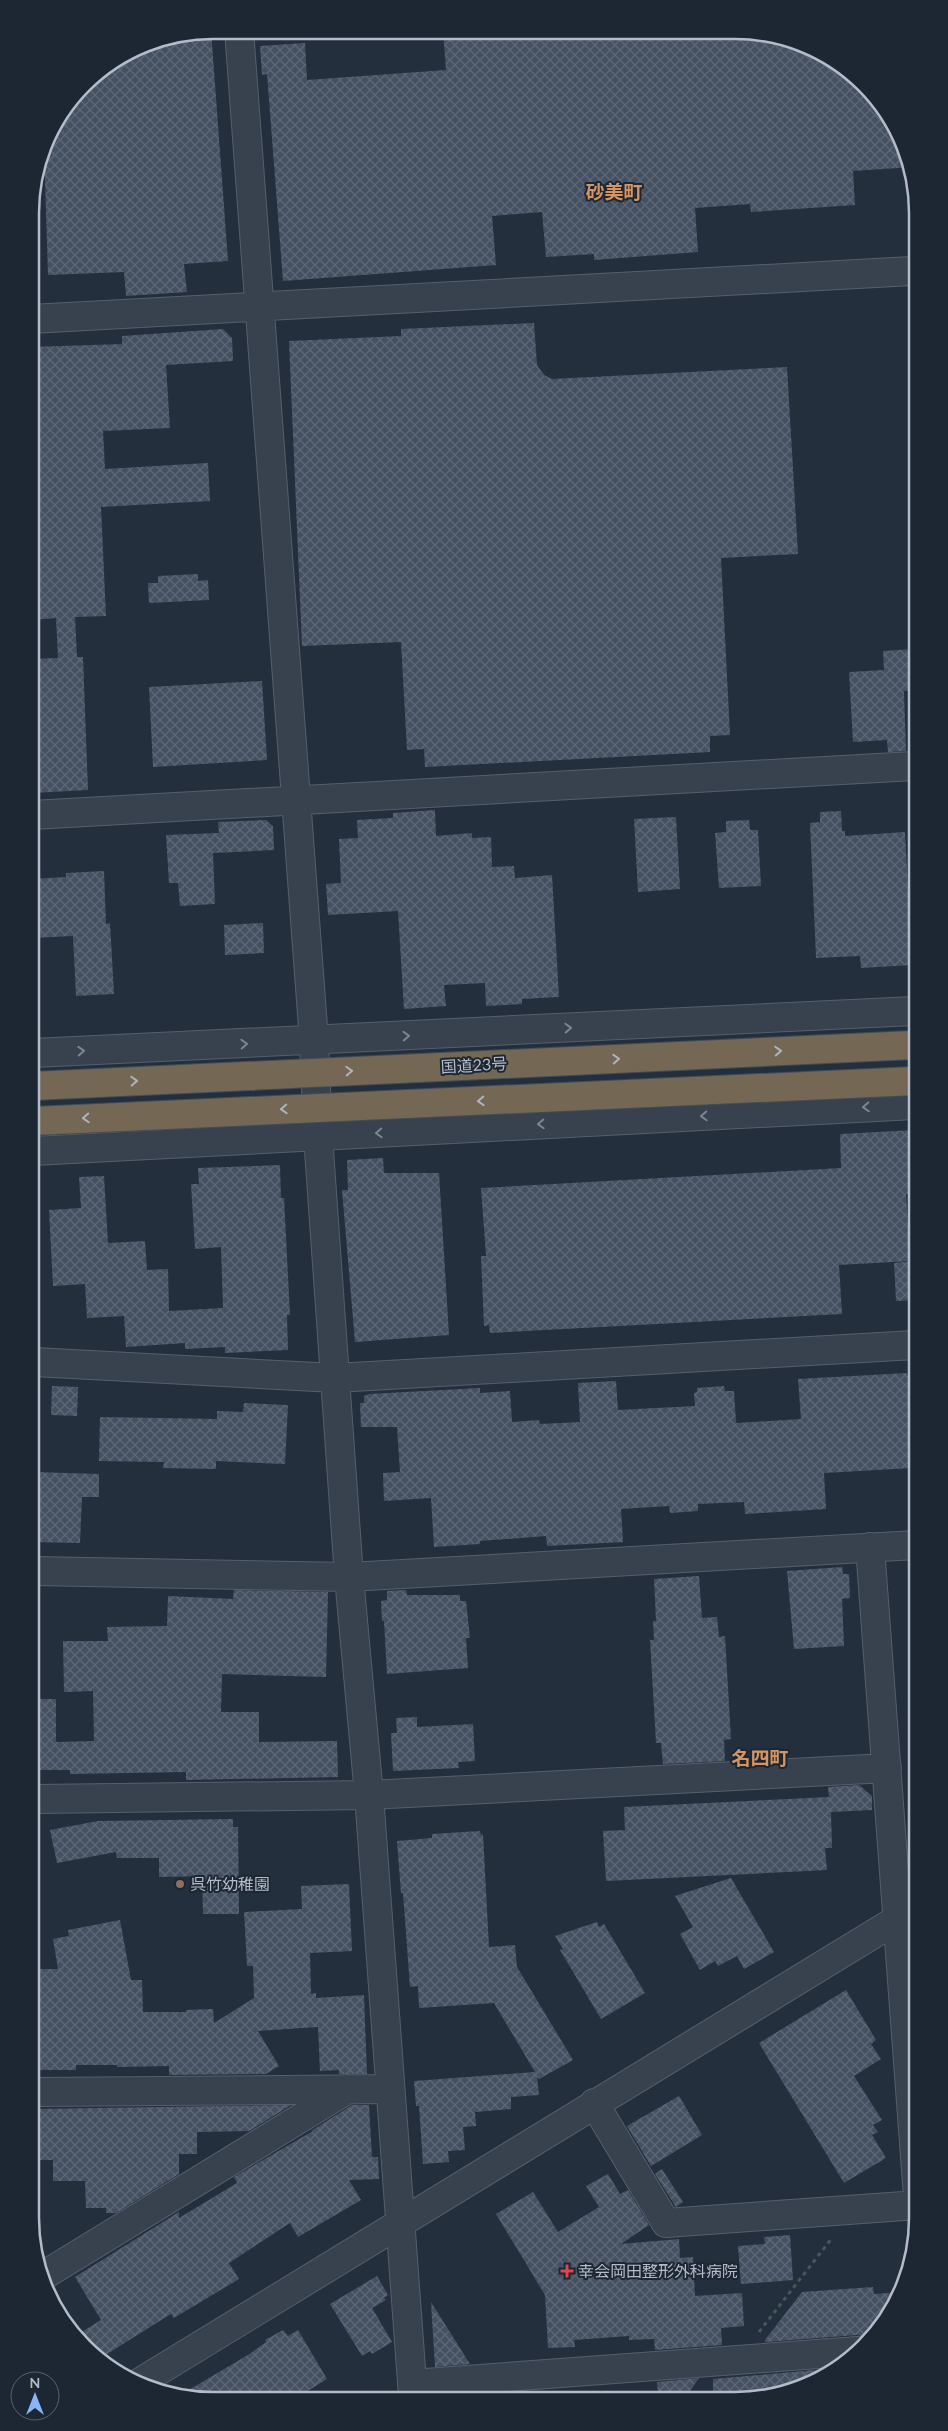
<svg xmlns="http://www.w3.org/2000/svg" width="948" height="2431" font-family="Lato,'Noto Sans JP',sans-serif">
	<defs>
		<pattern id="building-cross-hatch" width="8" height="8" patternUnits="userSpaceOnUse" patternTransform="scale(1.25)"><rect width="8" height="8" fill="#455162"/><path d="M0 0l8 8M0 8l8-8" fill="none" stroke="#5d6877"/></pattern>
	</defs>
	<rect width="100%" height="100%" fill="#242f3e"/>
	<path fill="url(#building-cross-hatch)" d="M 211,30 L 228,261 L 184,264 L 187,292 L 126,296 L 124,272 L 48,275 L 44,150 L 49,132 L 92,76 L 143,44 Z
		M 443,31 L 771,33 L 816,49 L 856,76 L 893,121 L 912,167 L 853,171 L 855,205 L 751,212 L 750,204 L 695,208 L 698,252 L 594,260 L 594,254 L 546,257 L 542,212 L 492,216 L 496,265 L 283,281 L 267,74 L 262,75 L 260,46 L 305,43 L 307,80 L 446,70 Z
		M 534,323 L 537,365 L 544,375 L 552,379 L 787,367 L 798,554 L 721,558 L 730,735 L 710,736 L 710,752 L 425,767 L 424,749 L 407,750 L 401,642 L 302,646 L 289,341 L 401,336 L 401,329 Z
		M 223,329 L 232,338 L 233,361 L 166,365 L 170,428 L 103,431 L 105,469 L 208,463 L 210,501 L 101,507 L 106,616 L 75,617 L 77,657 L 83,657 L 88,790 L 32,793 L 32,659 L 58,658 L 56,618 L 32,620 L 31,347 L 122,344 L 122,336 Z
		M 198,574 L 198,581 L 208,580 L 209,600 L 149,603 L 148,583 L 158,583 L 158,576 Z
		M 913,649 L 913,691 L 904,691 L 906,751 L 888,752 L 887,740 L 853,742 L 849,672 L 884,670 L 883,651 Z
		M 262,681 L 267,760 L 153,767 L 149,687 Z
		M 435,810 L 436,836 L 472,833 L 472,838 L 491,837 L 492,867 L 514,866 L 515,878 L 552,875 L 559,997 L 522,999 L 522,1004 L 486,1006 L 485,983 L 444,985 L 446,1006 L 404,1009 L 398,911 L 328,915 L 326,884 L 341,883 L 339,839 L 358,838 L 357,820 L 393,818 L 393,813 Z
		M 841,811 L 842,831 L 845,831 L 845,836 L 905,832 L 912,965 L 861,968 L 860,956 L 816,958 L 810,823 L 820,822 L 820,812 Z
		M 676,817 L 680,889 L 638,892 L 634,819 Z
		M 266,820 L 273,826 L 274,850 L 213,853 L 215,904 L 180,906 L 178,883 L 169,883 L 166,835 L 219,833 L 218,822 Z
		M 749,820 L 750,830 L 758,830 L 761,886 L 719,888 L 715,833 L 726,832 L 726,821 Z
		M 104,871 L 106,924 L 110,923 L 114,994 L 76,996 L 73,936 L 32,938 L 32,879 L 66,877 L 66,873 Z
		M 263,923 L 264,953 L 225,955 L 224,925 Z
		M 915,1130 L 915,1194 L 906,1194 L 910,1261 L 839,1265 L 842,1314 L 490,1333 L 489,1325 L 484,1326 L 481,1256 L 486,1256 L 481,1188 L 841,1168 L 840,1134 Z
		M 383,1158 L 384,1173 L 439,1173 L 449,1335 L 355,1342 L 342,1190 L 348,1190 L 347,1160 Z
		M 280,1165 L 281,1198 L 284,1198 L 290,1315 L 287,1315 L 288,1350 L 225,1353 L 225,1347 L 185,1349 L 185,1343 L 126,1347 L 124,1316 L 87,1318 L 85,1284 L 53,1286 L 49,1210 L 81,1208 L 79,1177 L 104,1176 L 108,1243 L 145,1241 L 147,1270 L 168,1269 L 169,1311 L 223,1308 L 221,1247 L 195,1249 L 191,1184 L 199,1184 L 198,1168 Z
		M 914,1261 L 915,1300 L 896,1301 L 894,1263 Z
		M 907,1373 L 907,1375 L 915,1375 L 915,1424 L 910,1425 L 912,1468 L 824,1473 L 826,1509 L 745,1514 L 744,1502 L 698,1504 L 698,1511 L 670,1513 L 669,1506 L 621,1509 L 623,1542 L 547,1546 L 546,1536 L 480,1541 L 480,1544 L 434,1547 L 431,1498 L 384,1501 L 383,1473 L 400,1472 L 397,1427 L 361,1427 L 360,1403 L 364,1403 L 364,1396 L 369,1394 L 480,1388 L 480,1393 L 510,1391 L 512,1422 L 539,1420 L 540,1424 L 580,1422 L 578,1383 L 616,1381 L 618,1410 L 695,1406 L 694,1393 L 697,1392 L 697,1388 L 724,1386 L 725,1391 L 734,1391 L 736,1423 L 801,1419 L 798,1379 Z
		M 52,1386 L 78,1387 L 77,1416 L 51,1415 Z
		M 244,1403 L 288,1405 L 285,1464 L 216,1461 L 216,1469 L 163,1468 L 164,1462 L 99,1461 L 100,1417 L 217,1419 L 217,1411 L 243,1412 Z
		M 34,1472 L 99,1474 L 99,1497 L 82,1497 L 80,1543 L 34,1542 Z
		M 842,1567 L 843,1574 L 849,1574 L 850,1598 L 842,1599 L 844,1646 L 794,1649 L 787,1571 Z
		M 699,1576 L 702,1618 L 717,1617 L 719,1637 L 725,1636 L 731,1739 L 724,1740 L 725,1761 L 663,1764 L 661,1743 L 656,1743 L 650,1640 L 654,1640 L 653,1621 L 656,1621 L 654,1579 Z
		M 234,1590 L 328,1592 L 326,1677 L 222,1674 L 221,1712 L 259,1712 L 259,1742 L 337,1741 L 338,1777 L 186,1780 L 186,1772 L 70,1774 L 70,1770 L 35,1770 L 35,1699 L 56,1699 L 56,1742 L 94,1741 L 93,1691 L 64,1692 L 63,1641 L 108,1641 L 107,1627 L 167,1626 L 168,1596 L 233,1599 Z
		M 406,1590 L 407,1595 L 460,1595 L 460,1601 L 466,1601 L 470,1638 L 466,1638 L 468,1668 L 387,1674 L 384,1621 L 382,1621 L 381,1601 L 387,1600 L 387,1591 Z
		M 417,1717 L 417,1727 L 473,1724 L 475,1761 L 458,1762 L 459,1768 L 393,1771 L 391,1733 L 397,1733 L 396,1718 Z
		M 859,1785 L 872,1796 L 872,1810 L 831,1812 L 832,1848 L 825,1848 L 827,1870 L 606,1881 L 603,1831 L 625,1830 L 624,1807 L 829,1797 L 828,1787 Z
		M 233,1819 L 233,1827 L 238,1827 L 239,1914 L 203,1914 L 202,1876 L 159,1877 L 159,1858 L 117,1858 L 116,1852 L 57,1863 L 50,1830 L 98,1821 Z
		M 480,1831 L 481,1835 L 483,1834 L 489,1947 L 515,1945 L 517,1967 L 573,2060 L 539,2079 L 537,2077 L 539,2095 L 511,2097 L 511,2109 L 475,2112 L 476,2126 L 463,2127 L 465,2150 L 448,2151 L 449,2162 L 423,2164 L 419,2106 L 416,2106 L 414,2081 L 535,2072 L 494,2003 L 419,2008 L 418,1986 L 410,1987 L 403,1893 L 401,1893 L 397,1841 L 432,1838 L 432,1834 Z
		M 731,1878 L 774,1952 L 744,1969 L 737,1956 L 718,1966 L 715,1961 L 700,1970 L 680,1934 L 693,1927 L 675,1896 Z
		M 349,1884 L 352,1951 L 310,1953 L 311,1994 L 316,1993 L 316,1998 L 364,1995 L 367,2074 L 339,2074 L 339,2070 L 320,2071 L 318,2027 L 258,2031 L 279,2066 L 266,2074 L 169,2075 L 169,2066 L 117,2067 L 117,2065 L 76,2065 L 76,2070 L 36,2070 L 35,1969 L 58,1969 L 53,1939 L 69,1936 L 68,1930 L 120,1920 L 131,1980 L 142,1980 L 143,2012 L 186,2012 L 186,2010 L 213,2009 L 214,2023 L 254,1998 L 253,1966 L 247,1966 L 244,1912 L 302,1909 L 301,1886 Z
		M 597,1922 L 599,1927 L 604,1924 L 645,1993 L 601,2019 L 560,1950 L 563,1949 L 555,1936 Z
		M 846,1990 L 876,2040 L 871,2044 L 881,2059 L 854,2076 L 882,2120 L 873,2125 L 878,2132 L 872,2135 L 886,2158 L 844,2183 L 759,2043 Z
		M 679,2096 L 702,2135 L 651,2166 L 627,2126 Z
		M 291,2105 L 249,2131 L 197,2132 L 197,2154 L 179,2154 L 179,2174 L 116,2213 L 106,2213 L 106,2208 L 86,2208 L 85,2181 L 53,2181 L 53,2160 L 36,2160 L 36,2109 Z
		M 352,2105 L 369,2105 L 372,2157 L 378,2157 L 379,2179 L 349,2180 L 361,2200 L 298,2237 L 290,2223 L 229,2263 L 239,2279 L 174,2318 L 171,2314 L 99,2359 L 84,2348 L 75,2336 L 101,2320 L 75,2277 L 179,2212 L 179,2218 L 237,2183 L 234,2177 L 313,2131 L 311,2131 Z
		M 662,2169 L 683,2202 L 676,2207 L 655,2174 Z
		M 608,2174 L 620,2194 L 628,2190 L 649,2225 L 621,2244 L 679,2239 L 680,2258 L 693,2257 L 695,2296 L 742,2293 L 744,2326 L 721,2328 L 722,2345 L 655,2350 L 654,2339 L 629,2340 L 629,2336 L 574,2340 L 575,2347 L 548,2348 L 545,2295 L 496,2214 L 533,2192 L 558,2232 L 599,2207 L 586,2186 Z
		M 790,2235 L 793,2280 L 741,2284 L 738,2246 L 765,2244 L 764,2237 Z
		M 377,2276 L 388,2295 L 384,2298 L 386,2300 L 372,2308 L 392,2342 L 372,2354 L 370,2351 L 362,2356 L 330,2304 Z
		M 873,2287 L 874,2294 L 902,2292 L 870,2341 L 864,2337 L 857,2335 L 765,2342 L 765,2340 L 802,2292 Z
		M 431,2302 L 468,2361 L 470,2364 L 435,2367 Z
		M 283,2330 L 288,2336 L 298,2330 L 327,2379 L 298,2397 L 177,2397 L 251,2353 L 266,2342 L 265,2340 Z
		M 837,2368 L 827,2376 L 782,2395 L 713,2395 L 713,2379 Z
		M 699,2378 L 687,2395 L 658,2395 L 657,2382 Z"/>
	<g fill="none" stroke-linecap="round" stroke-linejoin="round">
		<defs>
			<path id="minor" d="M 239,30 L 314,1041 L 318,1136 L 349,1577 L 369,1795 L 413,2396
				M 31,319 L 912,271
				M 32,815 L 914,766
				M 33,1053 L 914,1011
				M 33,1151 L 914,1105
				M 34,1362 L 335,1378 L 915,1345
				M 870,1547 L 918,2197
				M 34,1571 L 349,1577 L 916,1545
				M 35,1799 L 369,1795 L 887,1768
				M 36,2092 L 390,2089
				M 594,2103 L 666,2223 L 918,2205
				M 41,2277 L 348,2089
				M 137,2384 L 898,1919 L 917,1912
				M 412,2384 L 858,2351"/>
		</defs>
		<use href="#minor" stroke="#565f6c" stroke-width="30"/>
		<path stroke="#44595c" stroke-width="3" stroke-dasharray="4 4" stroke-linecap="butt" d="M 759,2332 L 832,2238
			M 709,2395 L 715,2388"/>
		<use href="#minor" stroke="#38414e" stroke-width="28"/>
		<defs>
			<path id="highway-bridge" d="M 33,1086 L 914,1045
				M 33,1121 L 914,1081"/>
		</defs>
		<use href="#highway-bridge" stroke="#434c59" stroke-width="30" stroke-linecap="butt"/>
		<use href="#highway-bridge" stroke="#746855" stroke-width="28"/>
	</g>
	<defs><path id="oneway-chevron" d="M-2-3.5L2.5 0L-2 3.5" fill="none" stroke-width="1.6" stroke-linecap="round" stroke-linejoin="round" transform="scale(1.25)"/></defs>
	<g stroke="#7c8592">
		<use href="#oneway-chevron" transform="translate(568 1028) rotate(-3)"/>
		<use href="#oneway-chevron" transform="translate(406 1036) rotate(-3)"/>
		<use href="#oneway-chevron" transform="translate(244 1044) rotate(-3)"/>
		<use href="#oneway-chevron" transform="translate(81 1051) rotate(-3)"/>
		<use href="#oneway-chevron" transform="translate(866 1107) rotate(177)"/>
		<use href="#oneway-chevron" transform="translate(704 1116) rotate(177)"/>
		<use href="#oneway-chevron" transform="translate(541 1124) rotate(177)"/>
		<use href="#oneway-chevron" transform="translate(379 1133) rotate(177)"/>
	</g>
	<g stroke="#aeb4bd">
		<use href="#oneway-chevron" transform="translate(778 1051) rotate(-3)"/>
		<use href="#oneway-chevron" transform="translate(616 1059) rotate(-3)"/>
		<use href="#oneway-chevron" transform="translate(349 1071) rotate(-3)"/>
		<use href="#oneway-chevron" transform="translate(134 1081) rotate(-3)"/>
		<use href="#oneway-chevron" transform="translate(481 1101) rotate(177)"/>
		<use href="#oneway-chevron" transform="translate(284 1109) rotate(177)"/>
		<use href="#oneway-chevron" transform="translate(86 1118) rotate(177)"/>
	</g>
	<circle fill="#8d6e63" stroke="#1d2633" stroke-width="2" cx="180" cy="1884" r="5"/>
	<path fill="#e0444e" stroke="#1d2633" stroke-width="2" d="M564.5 2263.5h5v5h5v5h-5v5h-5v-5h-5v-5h5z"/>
	<g text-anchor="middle" stroke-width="4" stroke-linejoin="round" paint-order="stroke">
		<g font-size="16" fill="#b4bcc9" stroke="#1d2633">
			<text transform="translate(474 1065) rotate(-3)" y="6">国道23号</text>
		</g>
		<g font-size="16" fill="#b4bcc9" stroke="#1d2633" text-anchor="start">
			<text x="190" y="1890">呉竹幼稚園</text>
			<text x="578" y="2277">幸会岡田整形外科病院</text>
		</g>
		<g font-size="19" font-weight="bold" fill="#d59563" stroke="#1d2633">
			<text x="614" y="199">砂美町</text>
			<text x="760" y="1765">名四町</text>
		</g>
	</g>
	<path d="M0 0H948V2431H0ZM213 39H735A174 174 0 0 1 909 213V2218A174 174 0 0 1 735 2392H213A174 174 0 0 1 39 2218V213A174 174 0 0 1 213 39Z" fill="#1d2633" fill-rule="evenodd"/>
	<path fill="none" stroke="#b4bcc9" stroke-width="2.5" d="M213 39H735A174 174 0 0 1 909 213V2218A174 174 0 0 1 735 2392H213A174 174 0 0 1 39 2218V213A174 174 0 0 1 213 39Z"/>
	<g transform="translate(35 2396)"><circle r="24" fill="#1d2633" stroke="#59626f"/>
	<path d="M0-4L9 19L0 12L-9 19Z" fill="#8ab4f8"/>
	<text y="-8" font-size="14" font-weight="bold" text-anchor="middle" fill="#b4bcc9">N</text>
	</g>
</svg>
